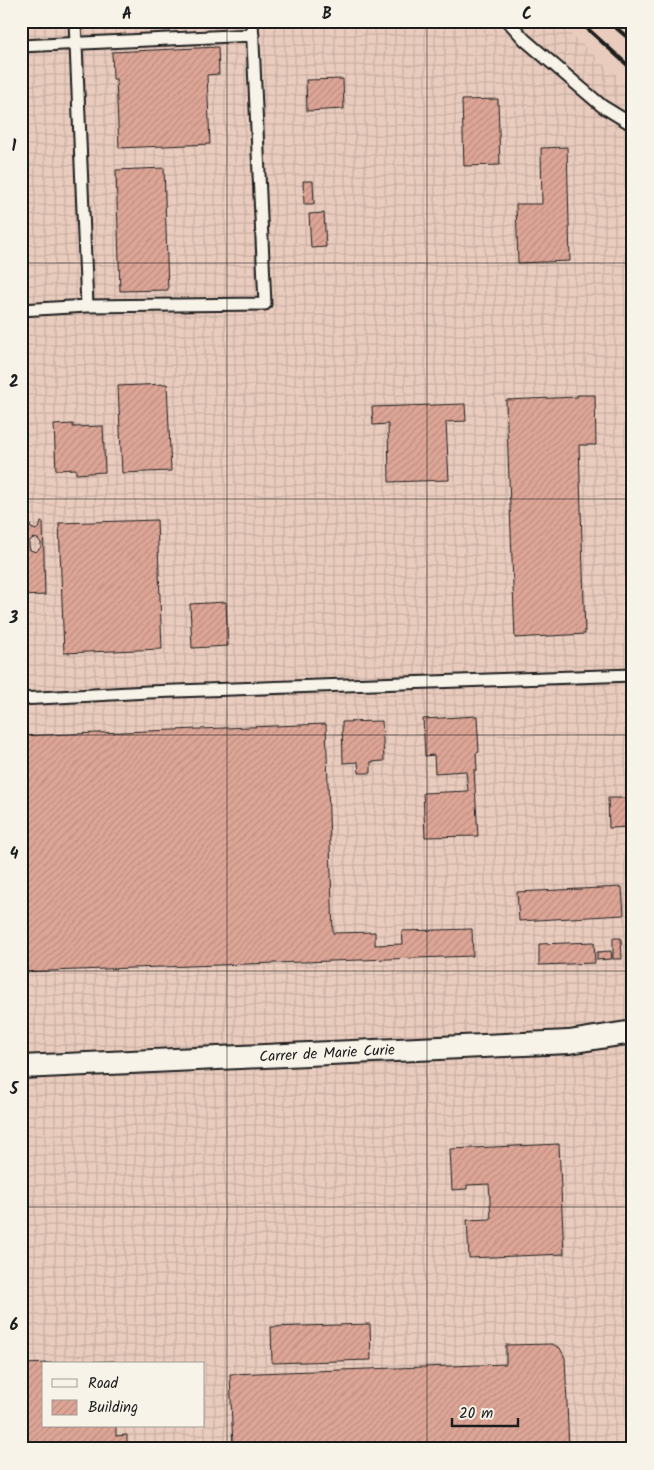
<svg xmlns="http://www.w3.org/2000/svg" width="654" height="1470" font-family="Kalam,sans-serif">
	<defs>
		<pattern id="industrial-grid" width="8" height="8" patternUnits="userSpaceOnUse" patternTransform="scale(1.25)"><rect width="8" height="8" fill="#eaccbe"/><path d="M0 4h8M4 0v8" fill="none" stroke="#c8afa3"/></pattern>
		<pattern id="building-hatch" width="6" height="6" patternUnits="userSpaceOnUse" patternTransform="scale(1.25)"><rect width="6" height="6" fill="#dda596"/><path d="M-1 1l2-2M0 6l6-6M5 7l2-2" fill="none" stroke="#bd8d81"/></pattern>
	</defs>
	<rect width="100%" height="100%" fill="#efdccf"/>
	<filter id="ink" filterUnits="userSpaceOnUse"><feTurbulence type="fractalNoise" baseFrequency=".02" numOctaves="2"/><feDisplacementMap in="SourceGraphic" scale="10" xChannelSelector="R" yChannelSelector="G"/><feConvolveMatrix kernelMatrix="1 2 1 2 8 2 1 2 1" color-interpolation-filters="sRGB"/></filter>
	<g filter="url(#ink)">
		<path fill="#eaccbe" d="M 556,21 L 633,21 L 633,90 L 631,89 Z"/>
		<path fill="url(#industrial-grid)" fill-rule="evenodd" d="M 21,21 L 556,21 L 633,90 L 633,1449 L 21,1449 ZM 44,1364 L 204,1364 L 204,1426 L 44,1426 Z"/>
		<path fill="url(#building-hatch)" stroke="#1c1c1c" fill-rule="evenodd" d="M 297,21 L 354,21 L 354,23 L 297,25 Z
			M 218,47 L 219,74 L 207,75 L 210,144 L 119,148 L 116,79 L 113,79 L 112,52 Z
			M 343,79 L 344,109 L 307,111 L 306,80 Z
			M 498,99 L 500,165 L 464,166 L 462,100 Z
			M 567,147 L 570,261 L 518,263 L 516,204 L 542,204 L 541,148 Z
			M 164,168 L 168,290 L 120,291 L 116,170 Z
			M 303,181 L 313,181 L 314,204 L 304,204 Z
			M 324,213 L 326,247 L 311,248 L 309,214 Z
			M 167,384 L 171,471 L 122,473 L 118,386 Z
			M 577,395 L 595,395 L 596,445 L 579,445 L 585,634 L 515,638 L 506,400 L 577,397 Z
			M 465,404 L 466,421 L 446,422 L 449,480 L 389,482 L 388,424 L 373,425 L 372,407 Z
			M 73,424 L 73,427 L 103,426 L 105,472 L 76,474 L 76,469 L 56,470 L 54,425 Z
			M 157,520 L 162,649 L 64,653 L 59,523 Z
			M 41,522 L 43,522 L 45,595 L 21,596 L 21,550 L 23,545 L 21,540 L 21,523 L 29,523 L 31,528 L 36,530 L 40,526 ZM 33,538 L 38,539 L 41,543 L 41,547 L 36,552 L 30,550 L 29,546 L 29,542 Z
			M 226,602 L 228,646 L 192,648 L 190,604 Z
			M 21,617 L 26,617 L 27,654 L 21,654 Z
			M 477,716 L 479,752 L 476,753 L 477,770 L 474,770 L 478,836 L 425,837 L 423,793 L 468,791 L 466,771 L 435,773 L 434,755 L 425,756 L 423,719 Z
			M 382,721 L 384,761 L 371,762 L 371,773 L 359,773 L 358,762 L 343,763 L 342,722 Z
			M 326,724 L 333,933 L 375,932 L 375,945 L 403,944 L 402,931 L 472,929 L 473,956 L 21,972 L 21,736 Z
			M 608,798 L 626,798 L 626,799 L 633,799 L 633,827 L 609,828 Z
			M 622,887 L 624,915 L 519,921 L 517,892 Z
			M 613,938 L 621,938 L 622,959 L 613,959 Z
			M 594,942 L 595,963 L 539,965 L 539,944 Z
			M 611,951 L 612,959 L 597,960 L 597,952 Z
			M 631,1112 L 633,1112 L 633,1267 Z
			M 559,1144 L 564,1254 L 469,1258 L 467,1220 L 491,1219 L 489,1184 L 467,1185 L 467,1189 L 452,1190 L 450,1149 Z
			M 370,1324 L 371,1360 L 272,1363 L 271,1327 Z
			M 552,1344 L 560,1348 L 565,1358 L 569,1449 L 233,1449 L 230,1374 L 506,1364 L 506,1345 Z
			M 114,1361 L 114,1364 L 44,1364 L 44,1426 L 116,1426 L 116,1436 L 127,1435 L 127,1449 L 21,1449 L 21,1364 Z"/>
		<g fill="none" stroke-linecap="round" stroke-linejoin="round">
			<defs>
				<path id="lane" d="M 75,21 L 87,306
					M 508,21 L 525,40 L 602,106 L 633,125
					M 21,46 L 253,35
					M 21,310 L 87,306 L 265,304 L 252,21
					M 21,699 L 148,692 L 633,675"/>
				<path id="street" d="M 21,1067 L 569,1042 L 633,1032"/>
			</defs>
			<use href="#lane" stroke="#1c1c1c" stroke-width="15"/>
			<use href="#street" stroke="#1c1c1c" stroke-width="26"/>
			<use href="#lane" stroke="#f7f3e8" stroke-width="11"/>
			<use href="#street" stroke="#f7f3e8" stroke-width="22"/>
			<path stroke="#1c1c1c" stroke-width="4" d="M 579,21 L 633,70
				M 608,21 L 633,42
				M 631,21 L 633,23"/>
		</g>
	</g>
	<path fill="none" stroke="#1c1c1c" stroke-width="1" stroke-opacity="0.55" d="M 227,21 L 227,1449M 427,21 L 427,1449M 21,263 L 633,263M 21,499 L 633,499M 21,735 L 633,735M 21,971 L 633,971M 21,1207 L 633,1207"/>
	<g text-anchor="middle" stroke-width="4" stroke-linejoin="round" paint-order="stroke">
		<g font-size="15" fill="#1c1c1c" stroke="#f7f3e8">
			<text transform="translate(327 1053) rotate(-3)" y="5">Carrer de Marie Curie</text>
		</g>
	</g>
	<rect width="654" height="1470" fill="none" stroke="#f7f3e8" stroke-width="55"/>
	<rect x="42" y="1362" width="162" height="65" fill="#f7f3e8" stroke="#9f9d96"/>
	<rect x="52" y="1379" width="25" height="8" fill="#f7f3e8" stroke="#9f9d96"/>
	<text x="88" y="1388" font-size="15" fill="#1c1c1c">Road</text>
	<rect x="52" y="1400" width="25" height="15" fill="url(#building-hatch)" stroke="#9f9d96"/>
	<text x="88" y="1412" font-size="15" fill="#1c1c1c">Building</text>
	<path d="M452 1418v8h66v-8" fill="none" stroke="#1c1c1c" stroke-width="2.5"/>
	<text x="459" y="1418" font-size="15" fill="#1c1c1c" stroke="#f7f3e8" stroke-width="4" paint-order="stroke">20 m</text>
	<rect x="28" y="28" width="598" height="1414" fill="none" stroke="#1c1c1c" stroke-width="2"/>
	<g font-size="16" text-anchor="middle" font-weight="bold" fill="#1c1c1c">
		<text x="127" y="19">A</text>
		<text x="327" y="19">B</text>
		<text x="527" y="19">C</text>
		<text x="14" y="151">1</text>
		<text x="14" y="387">2</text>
		<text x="14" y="623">3</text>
		<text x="14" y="859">4</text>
		<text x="14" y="1094">5</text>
		<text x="14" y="1330">6</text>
	</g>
</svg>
